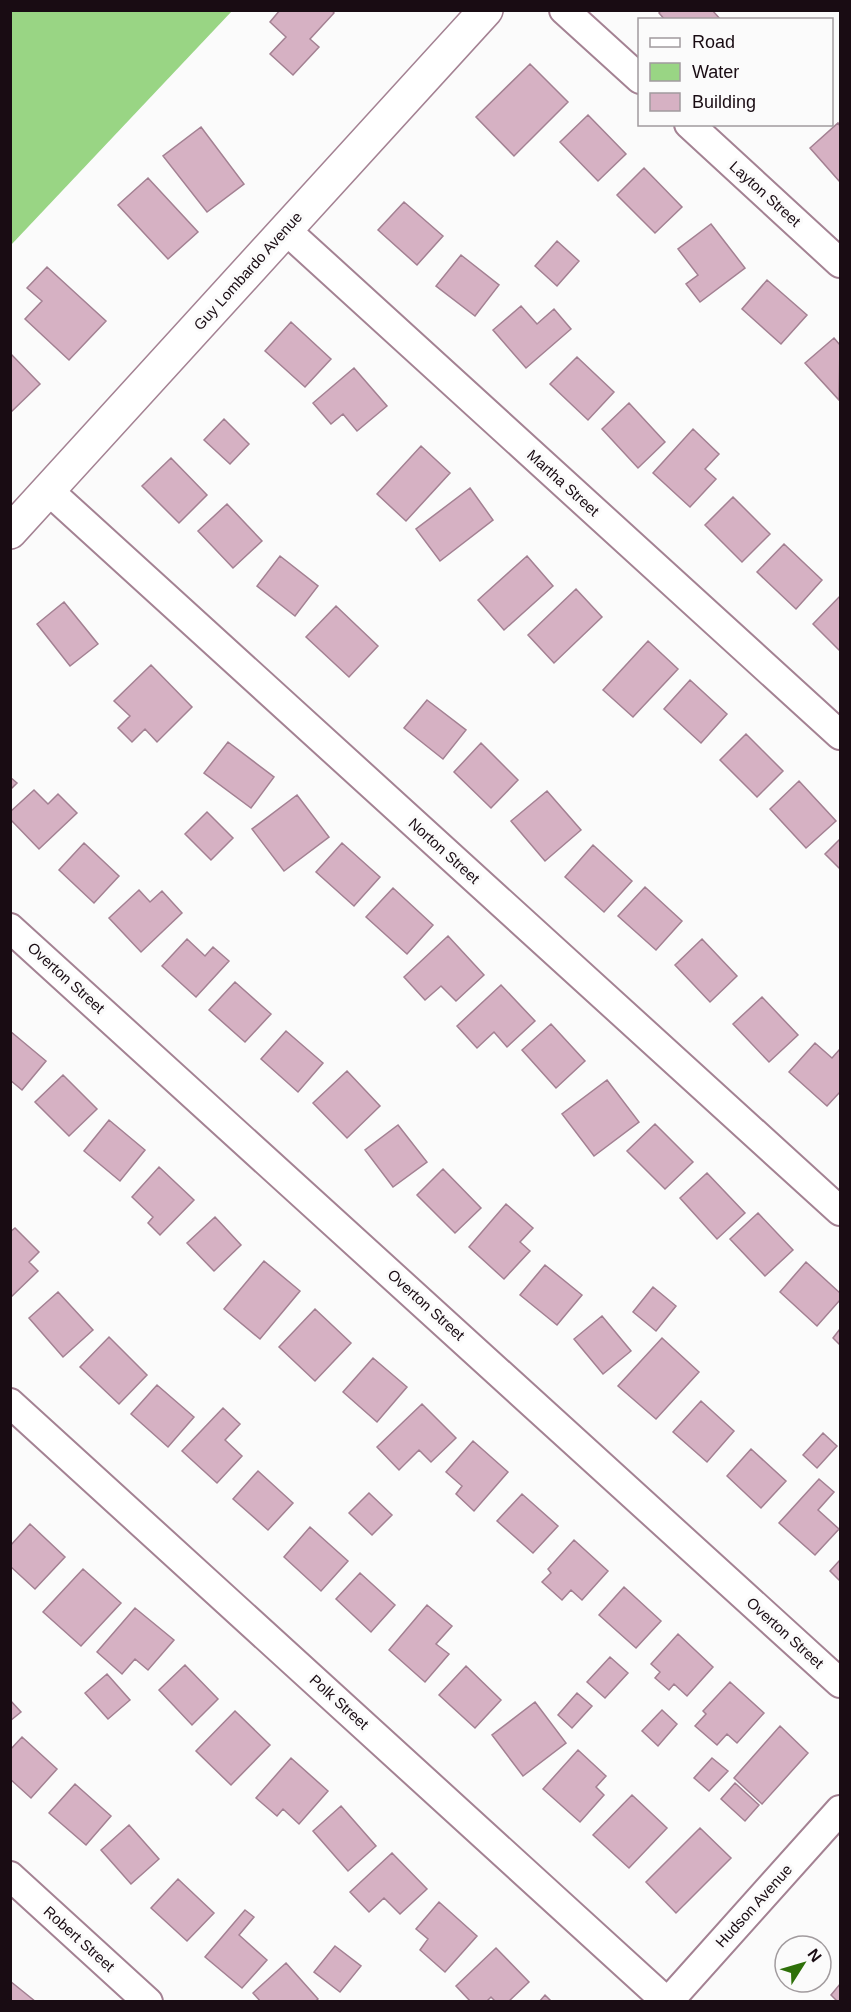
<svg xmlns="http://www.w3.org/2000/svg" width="851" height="2012" font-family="Arial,sans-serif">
	<rect width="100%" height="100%" fill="#fbfbfb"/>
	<path fill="#99d584" d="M 11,10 L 232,11 L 11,245 L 10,11 Z"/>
	<path fill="#d6b1c3" stroke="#a38092" stroke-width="1.5" d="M 280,10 L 332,10 L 334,13 L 310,39 L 319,47 L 293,75 L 270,54 L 286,37 L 270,22 Z
		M 661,10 L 712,10 L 721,20 L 665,20 L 659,13 Z
		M 530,64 L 568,102 L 514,156 L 476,117 Z
		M 588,115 L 626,154 L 598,181 L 560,142 Z
		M 838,123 L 840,126 L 840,182 L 810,148 Z
		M 201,127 L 244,184 L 207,212 L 163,156 Z
		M 644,168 L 682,207 L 655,233 L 617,195 Z
		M 148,178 L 198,232 L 168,259 L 118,205 Z
		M 404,202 L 443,236 L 417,265 L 378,230 Z
		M 711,224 L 745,268 L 700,302 L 686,284 L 698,275 L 678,249 Z
		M 557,241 L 579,261 L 557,286 L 535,266 Z
		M 461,255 L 499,285 L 475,316 L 436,286 Z
		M 47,267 L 106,321 L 69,360 L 25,319 L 42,301 L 27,288 Z
		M 767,280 L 807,315 L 781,344 L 742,309 Z
		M 521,306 L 537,324 L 554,309 L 571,329 L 526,368 L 493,330 Z
		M 291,322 L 331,359 L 305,387 L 265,351 Z
		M 834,338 L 840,345 L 839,400 L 805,363 Z
		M 10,353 L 40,384 L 10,413 Z
		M 577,357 L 614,392 L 588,420 L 550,384 Z
		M 354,368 L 387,406 L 357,431 L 343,414 L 331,424 L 313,403 Z
		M 629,403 L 665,442 L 638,468 L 602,429 Z
		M 224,419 L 249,444 L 230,464 L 204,440 Z
		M 693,429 L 719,454 L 705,469 L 716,479 L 690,507 L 653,473 Z
		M 421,446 L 450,473 L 406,521 L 377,494 Z
		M 171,458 L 207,495 L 179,523 L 142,486 Z
		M 470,488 L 493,520 L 440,561 L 416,529 Z
		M 733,497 L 770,534 L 742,562 L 705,525 Z
		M 227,504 L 262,541 L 233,568 L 198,531 Z
		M 784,544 L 822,580 L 796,609 L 757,572 Z
		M 280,556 L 318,586 L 295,616 L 257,586 Z
		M 527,556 L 553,586 L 504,630 L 478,600 Z
		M 576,589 L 602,617 L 554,663 L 528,635 Z
		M 840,596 L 840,651 L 813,624 Z
		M 64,602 L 98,644 L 70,666 L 37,624 Z
		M 336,606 L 378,646 L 349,677 L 306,637 Z
		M 648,641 L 678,669 L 633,717 L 603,690 Z
		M 151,665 L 192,707 L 157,742 L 145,729 L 132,742 L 118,728 L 130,716 L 114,701 Z
		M 690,680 L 727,714 L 701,743 L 664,709 Z
		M 427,700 L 466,730 L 443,759 L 404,728 Z
		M 746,734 L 783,771 L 757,797 L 720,760 Z
		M 228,742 L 274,777 L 251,808 L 204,773 Z
		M 481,743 L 518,780 L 491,808 L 454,772 Z
		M 10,777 L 17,783 L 10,790 Z
		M 799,781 L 836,821 L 806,848 L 770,809 Z
		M 34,790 L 48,804 L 58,794 L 77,813 L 39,849 L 10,819 L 10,812 Z
		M 547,791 L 581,830 L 545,861 L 511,821 Z
		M 297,795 L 329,837 L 284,871 L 252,829 Z
		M 207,812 L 233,838 L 211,860 L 185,834 Z
		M 840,839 L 840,869 L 825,854 Z
		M 84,843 L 119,876 L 94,903 L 59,870 Z
		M 342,843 L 380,877 L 354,906 L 316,872 Z
		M 593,845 L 632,881 L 604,912 L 565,877 Z
		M 645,887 L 682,921 L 656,950 L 618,916 Z
		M 393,888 L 433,925 L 407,954 L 366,917 Z
		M 139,890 L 150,902 L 162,891 L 182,913 L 141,952 L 109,918 Z
		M 448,936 L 484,975 L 456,1001 L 441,986 L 425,1000 L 404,977 Z
		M 187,939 L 205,956 L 213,947 L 229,961 L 196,997 L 162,966 Z
		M 702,939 L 737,976 L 710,1002 L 675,965 Z
		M 235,982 L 271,1014 L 245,1042 L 209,1010 Z
		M 501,985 L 535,1021 L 507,1047 L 494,1032 L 477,1048 L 457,1026 Z
		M 762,997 L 798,1035 L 769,1062 L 733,1024 Z
		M 551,1024 L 585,1061 L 556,1088 L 522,1050 Z
		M 10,1031 L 46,1061 L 22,1090 L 10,1080 Z
		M 286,1031 L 323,1063 L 298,1092 L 261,1059 Z
		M 815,1043 L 832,1058 L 840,1049 L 840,1092 L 827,1106 L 789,1072 Z
		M 347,1071 L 380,1106 L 347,1138 L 313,1103 Z
		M 63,1075 L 97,1109 L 69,1136 L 35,1102 Z
		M 607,1080 L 639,1122 L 594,1156 L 562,1114 Z
		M 109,1120 L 145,1150 L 120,1181 L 84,1151 Z
		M 655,1124 L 693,1162 L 665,1189 L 627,1151 Z
		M 398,1125 L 427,1162 L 393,1187 L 365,1150 Z
		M 159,1167 L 194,1200 L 160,1235 L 148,1223 L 153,1217 L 132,1197 Z
		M 443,1169 L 481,1208 L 455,1233 L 417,1195 Z
		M 707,1173 L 745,1213 L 717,1239 L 680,1198 Z
		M 506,1204 L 533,1228 L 520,1242 L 530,1251 L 504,1279 L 469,1247 Z
		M 758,1213 L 793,1250 L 765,1276 L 730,1239 Z
		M 215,1217 L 241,1245 L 214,1271 L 187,1243 Z
		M 15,1228 L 39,1252 L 29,1262 L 38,1271 L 10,1298 L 10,1232 Z
		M 264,1261 L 300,1291 L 260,1339 L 224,1309 Z
		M 806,1262 L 840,1293 L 840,1300 L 817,1326 L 780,1292 Z
		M 545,1265 L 582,1295 L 557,1325 L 520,1295 Z
		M 653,1287 L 676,1306 L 656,1331 L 633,1312 Z
		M 58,1292 L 93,1330 L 63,1357 L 29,1318 Z
		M 315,1309 L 351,1343 L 315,1381 L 279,1347 Z
		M 602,1316 L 631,1351 L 603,1374 L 574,1339 Z
		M 840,1329 L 840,1345 L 833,1338 Z
		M 109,1337 L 147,1375 L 119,1404 L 80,1367 Z
		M 662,1338 L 699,1372 L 656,1419 L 618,1386 Z
		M 373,1358 L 407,1387 L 377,1422 L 343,1392 Z
		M 157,1385 L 194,1417 L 168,1447 L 131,1414 Z
		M 701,1401 L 734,1431 L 707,1462 L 673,1432 Z
		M 422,1404 L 456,1438 L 431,1462 L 419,1450 L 399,1470 L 377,1447 Z
		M 223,1408 L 240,1424 L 225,1440 L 242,1456 L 217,1483 L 182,1451 Z
		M 823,1433 L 837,1446 L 817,1468 L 803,1455 Z
		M 473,1441 L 508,1472 L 474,1511 L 456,1494 L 462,1486 L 446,1472 Z
		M 751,1449 L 786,1481 L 761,1508 L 727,1476 Z
		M 258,1471 L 293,1503 L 268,1530 L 233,1499 Z
		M 819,1479 L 834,1492 L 818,1510 L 839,1529 L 815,1555 L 779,1523 Z
		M 369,1493 L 392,1515 L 372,1535 L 349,1513 Z
		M 522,1494 L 558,1526 L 533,1553 L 497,1521 Z
		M 30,1524 L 65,1557 L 35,1589 L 10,1566 L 10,1546 Z
		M 310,1527 L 348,1561 L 321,1591 L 284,1557 Z
		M 574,1540 L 608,1571 L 582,1600 L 571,1590 L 562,1600 L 542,1582 L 551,1573 L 548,1569 Z
		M 840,1560 L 840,1581 L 830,1571 Z
		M 83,1569 L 121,1603 L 81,1646 L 43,1612 Z
		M 360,1573 L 395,1605 L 371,1632 L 336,1599 Z
		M 624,1587 L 661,1621 L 636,1648 L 599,1615 Z
		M 427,1605 L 452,1626 L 436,1644 L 449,1654 L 425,1682 L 389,1650 Z
		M 135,1608 L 174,1640 L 148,1670 L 135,1659 L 122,1674 L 97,1652 Z
		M 678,1634 L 713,1667 L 687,1696 L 674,1684 L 669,1690 L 655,1678 L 660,1672 L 651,1664 Z
		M 610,1657 L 628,1673 L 605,1698 L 587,1682 Z
		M 185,1665 L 218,1699 L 192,1725 L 159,1690 Z
		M 466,1666 L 501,1700 L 475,1728 L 439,1695 Z
		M 107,1674 L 130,1700 L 108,1719 L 85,1693 Z
		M 730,1682 L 764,1713 L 737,1743 L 727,1734 L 717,1745 L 695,1726 L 706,1714 L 703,1711 Z
		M 577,1693 L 592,1706 L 572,1728 L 558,1715 Z
		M 10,1700 L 21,1712 L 10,1721 Z
		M 535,1702 L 566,1743 L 523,1776 L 492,1735 Z
		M 662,1710 L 677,1724 L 658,1746 L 642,1731 Z
		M 235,1711 L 270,1745 L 231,1785 L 196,1751 Z
		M 780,1726 L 808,1753 L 762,1804 L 734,1778 Z
		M 22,1737 L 57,1769 L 31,1798 L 10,1779 L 10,1750 Z
		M 578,1750 L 606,1776 L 596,1787 L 604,1795 L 580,1822 L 543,1789 Z
		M 291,1758 L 328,1791 L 299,1824 L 283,1809 L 277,1816 L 256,1798 Z
		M 712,1758 L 728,1771 L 709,1791 L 694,1778 Z
		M 735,1783 L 759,1805 L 745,1821 L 721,1799 Z
		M 75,1784 L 111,1816 L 86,1845 L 49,1813 Z
		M 632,1795 L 667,1828 L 629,1868 L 593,1835 Z
		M 341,1806 L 376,1846 L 348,1871 L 313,1831 Z
		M 129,1825 L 159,1859 L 131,1884 L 101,1850 Z
		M 700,1828 L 731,1858 L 676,1913 L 646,1882 Z
		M 392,1853 L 427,1889 L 400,1914 L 384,1898 L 369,1912 L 350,1892 Z
		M 178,1879 L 214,1913 L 187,1941 L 151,1908 Z
		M 439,1902 L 477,1936 L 445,1972 L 420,1950 L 428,1939 L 416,1929 Z
		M 245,1910 L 254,1917 L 239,1935 L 267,1960 L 242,1988 L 205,1957 Z
		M 335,1946 L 361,1966 L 340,1992 L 314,1972 Z
		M 496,1948 L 529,1982 L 508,2002 L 496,2002 L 491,1997 L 486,2002 L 471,2002 L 456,1986 Z
		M 286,1963 L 318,1999 L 315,2002 L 261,2002 L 253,1993 Z
		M 10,1981 L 36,2002 L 10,2002 Z
		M 840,1984 L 840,2002 L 838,2002 L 831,1995 Z
		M 545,1995 L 552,2002 L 539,2002 Z"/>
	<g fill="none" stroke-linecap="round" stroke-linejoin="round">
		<defs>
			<path id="minor" d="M 564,10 L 640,79
				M 689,124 L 840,263
				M 286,230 L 840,735
				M 48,490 L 840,1211
				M 10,928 L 840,1683
				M 10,1403 L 667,2002
				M 10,1876 L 148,2002
				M 668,2002 L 840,1810"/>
			<path id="tertiary" d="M 10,532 L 486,10"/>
		</defs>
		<use href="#minor" stroke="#a48293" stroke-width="32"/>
		<use href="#tertiary" stroke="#a48293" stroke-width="36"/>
		<use href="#minor" stroke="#fff" stroke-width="28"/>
		<use href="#tertiary" stroke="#fff" stroke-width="33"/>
	</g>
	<g text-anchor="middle" stroke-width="6" stroke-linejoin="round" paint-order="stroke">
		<g font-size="15" fill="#190c13" stroke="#fbfbfb">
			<text transform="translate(765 194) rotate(42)" y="5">Layton Street</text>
			<text transform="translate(248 271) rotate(-48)" y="5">Guy Lombardo Avenue</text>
			<text transform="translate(563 483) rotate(42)" y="5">Martha Street</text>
			<text transform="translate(444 851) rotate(42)" y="5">Norton Street</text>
			<text transform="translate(66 978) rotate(42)" y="5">Overton Street</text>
			<text transform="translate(426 1305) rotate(42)" y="5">Overton Street</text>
			<text transform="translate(785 1633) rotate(42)" y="5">Overton Street</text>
			<text transform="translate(339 1702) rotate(42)" y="5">Polk Street</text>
			<text transform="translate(754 1906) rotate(-48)" y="5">Hudson Avenue</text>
			<text transform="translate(79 1939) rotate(42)" y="5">Robert Street</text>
		</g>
	</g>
	<rect width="851" height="2012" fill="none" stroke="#190c13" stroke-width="24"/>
	<rect x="638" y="18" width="195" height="108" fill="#fbfbfb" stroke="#a19b9e" stroke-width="1.5"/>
	<rect x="650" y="38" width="30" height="9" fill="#ffffff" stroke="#a19b9e" stroke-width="1.5"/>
	<text x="692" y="48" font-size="18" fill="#190c13">Road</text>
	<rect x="650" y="63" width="30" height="18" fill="#99d584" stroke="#a19b9e" stroke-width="1.5"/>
	<text x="692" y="78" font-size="18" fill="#190c13">Water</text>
	<rect x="650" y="93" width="30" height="18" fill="#d6b1c3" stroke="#a19b9e" stroke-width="1.5"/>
	<text x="692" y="108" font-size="18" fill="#190c13">Building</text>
	<g transform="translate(803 1964) rotate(53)"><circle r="28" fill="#fbfbfb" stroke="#a19b9e" stroke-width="1.5"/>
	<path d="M0-4.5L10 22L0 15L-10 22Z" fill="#2e7009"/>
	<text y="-9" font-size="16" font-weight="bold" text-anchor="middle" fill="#190c13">N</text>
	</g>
</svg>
